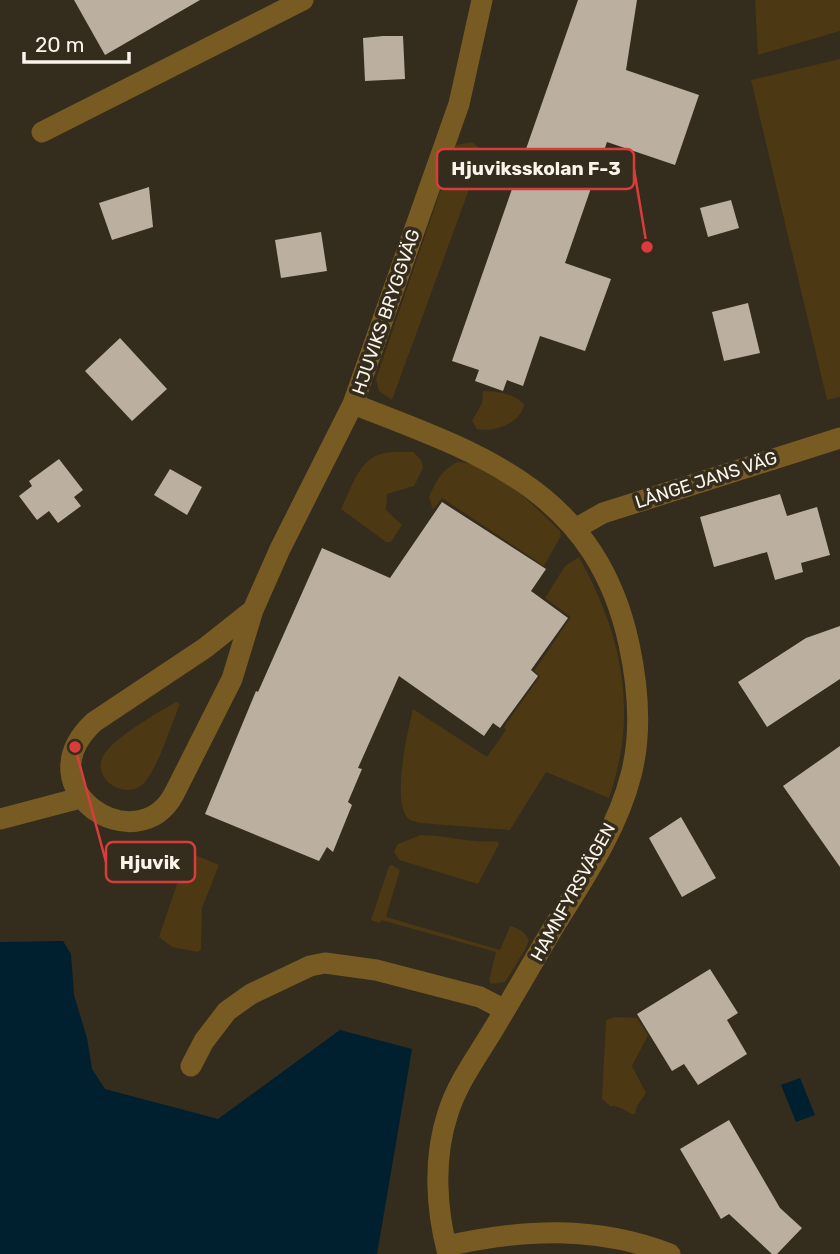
<svg xmlns="http://www.w3.org/2000/svg" width="840" height="1254" font-family="Rubik,sans-serif">
	<rect width="100%" height="100%" fill="#342c1d"/>
	<path fill="#4c3813" d="M 755,0 L 840,0 L 840,31 L 758,55 Z
		M 840,59 L 840,397 L 827,400 L 751,80 Z
		M 472,142 L 483,151 L 392,400 L 379,391 L 376,379 L 456,145 Z
		M 483,391 C 498,391 514,394 524,404 C 522,423 493,433 477,429 L 472,421 L 482,403 Z
		M 391,452 L 413,452 L 421,460 L 423,468 L 414,486 L 387,494 L 386,510 L 402,525 L 391,542 L 386,542 L 341,509 C 354,483 360,454 391,452 Z
		M 457,462 C 493,462 535,507 560,531 L 561,536 L 544,566 L 442,498 L 433,510 L 429,497 C 436,481 441,471 457,462 Z
		M 579,557 C 622,635 639,711 609,798 L 546,772 L 510,830 L 420,823 C 420,823 410,820 410,820 C 390,806 408,730 413,709 L 487,757 L 506,730 L 504,727 L 540,676 L 534,671 L 571,617 L 545,598 L 565,566 Z
		M 176,702 L 180,704 C 171,725 159,765 145,782 C 128,802 91,781 103,756 C 112,739 158,712 176,702 Z
		M 421,835 C 447,835 470,844 497,841 L 499,844 L 478,884 L 399,860 L 394,852 L 398,844 Z
		M 188,852 L 219,865 L 202,908 L 201,949 L 198,952 L 172,947 L 159,937 Z
		M 392,865 L 400,870 L 386,917 L 500,950 L 510,926 C 519,928 525,932 529,940 L 525,950 L 505,982 L 491,984 L 489,980 L 496,952 L 381,920 L 380,923 L 371,920 L 389,866 Z
		M 615,1017 L 637,1018 L 648,1035 L 632,1066 L 646,1093 L 637,1106 L 635,1114 C 627,1114 624,1106 610,1106 L 602,1099 L 606,1020 Z"/>
	<path fill="#001f2f" d="M 63,941 L 71,954 L 74,995 L 87,1038 L 92,1069 L 105,1089 L 218,1119 L 340,1030 L 412,1049 L 377,1254 L 0,1254 L 0,942 Z
		M 800,1078 L 815,1115 L 796,1122 L 781,1085 Z"/>
	<path fill="#bbb09f" d="M 74,0 L 200,0 L 105,55 Z
		M 578,0 L 637,0 L 626,70 L 699,95 L 675,165 L 607,142 L 565,263 L 611,279 L 585,351 L 540,336 L 523,386 L 507,380 L 503,391 L 475,381 L 479,370 L 452,361 Z
		M 383,36 L 403,36 L 405,79 L 365,81 L 363,38 Z
		M 149,187 L 153,227 L 112,240 L 99,203 Z
		M 731,200 L 739,228 L 708,237 L 700,208 Z
		M 321,232 L 327,271 L 281,278 L 275,240 Z
		M 748,303 L 760,353 L 724,361 L 712,312 Z
		M 120,338 L 167,389 L 132,421 L 85,371 Z
		M 59,459 L 83,490 L 74,497 L 81,506 L 58,523 L 49,511 L 37,520 L 19,496 L 32,486 L 29,481 Z
		M 170,469 L 202,487 L 187,515 L 154,495 Z
		M 780,494 L 787,516 L 817,507 L 830,555 L 801,563 L 803,572 L 775,580 L 767,552 L 714,567 L 700,517 Z
		M 442,502 L 546,569 L 531,591 L 568,618 L 531,670 L 538,676 L 500,728 L 493,723 L 484,736 L 399,676 L 358,768 L 362,769 L 348,802 L 352,805 L 333,852 L 327,847 L 319,861 L 205,814 L 256,691 L 258,692 L 322,548 L 390,578 Z
		M 840,626 L 840,679 L 767,727 L 738,682 L 806,638 Z
		M 840,746 L 840,867 L 783,786 Z
		M 681,817 L 716,878 L 682,897 L 649,838 Z
		M 710,969 L 738,1013 L 727,1020 L 747,1054 L 698,1085 L 684,1064 L 672,1071 L 637,1014 Z
		M 729,1120 L 780,1208 L 802,1228 L 777,1254 L 772,1254 L 729,1214 L 721,1219 L 680,1149 Z"/>
	<g fill="none" stroke-linecap="round" stroke-linejoin="round">
		<path stroke="#785b23" stroke-width="21" d="M 42,132 L 303,0
			M 353,404 C 483,454 596,492 629,644 C 638,686 642,733 631,775 C 617,830 584,878 555,925 C 535,958 516,992 496,1025 C 479,1054 458,1081 448,1113 C 433,1158 436,1209 448,1254
			M 575,529 L 603,513 L 840,438
			M 253,610 L 205,648 L 94,722 C 22,789 137,863 174,794 L 232,679 L 253,610 L 280,549 L 353,404 L 459,104 L 482,0
			M 0,819 L 80,798
			M 191,1066 L 204,1041 L 227,1011 L 251,994 L 310,966 L 325,963 L 376,970 L 480,997 L 505,1010
			M 446,1246 C 523,1229 595,1225 670,1254"/>
	</g>
	<g text-anchor="middle" stroke-width="7" stroke-linejoin="round" paint-order="stroke">
		<g font-size="18" fill="#faf4eb" stroke="#342c1d">
			<text transform="translate(386 312) rotate(-71)" y="6">HJUVIKS BRYGGVÄG</text>
			<text transform="translate(706 480) rotate(-18)" y="6">LÅNGE JANS VÄG</text>
			<text transform="translate(573 892) rotate(-61)" y="6">HAMNFYRSVÄGEN</text>
		</g>
	</g>
	<path fill="none" stroke="#da3c3c" stroke-width="2.5" d="M647 247L634 169M75 747L106 862"/>
	<g fill="#da3c3c" stroke="#342c1d" stroke-width="2.5">
		<circle cx="647" cy="247" r="7"/>
		<circle cx="75" cy="747" r="7"/>
	</g>
	<g fill="#342c1d" stroke="#da3c3c" stroke-width="2.5">
		<rect x="437" y="149" width="197" height="40" rx="7"/>
		<rect x="106" y="842" width="89" height="40" rx="7"/>
	</g>
	<g font-size="19" text-anchor="middle" font-weight="bold" fill="#faf4eb">
		<text x="536" y="175">Hjuviksskolan F-3</text>
		<text x="150" y="869">Hjuvik</text>
	</g>
	<path d="M24 52v10h105v-10" fill="none" stroke="#faf4eb" stroke-width="3.5"/>
	<text x="35" y="52" font-size="21" fill="#faf4eb" stroke="#342c1d" stroke-width="5" paint-order="stroke">20 m</text>
</svg>
